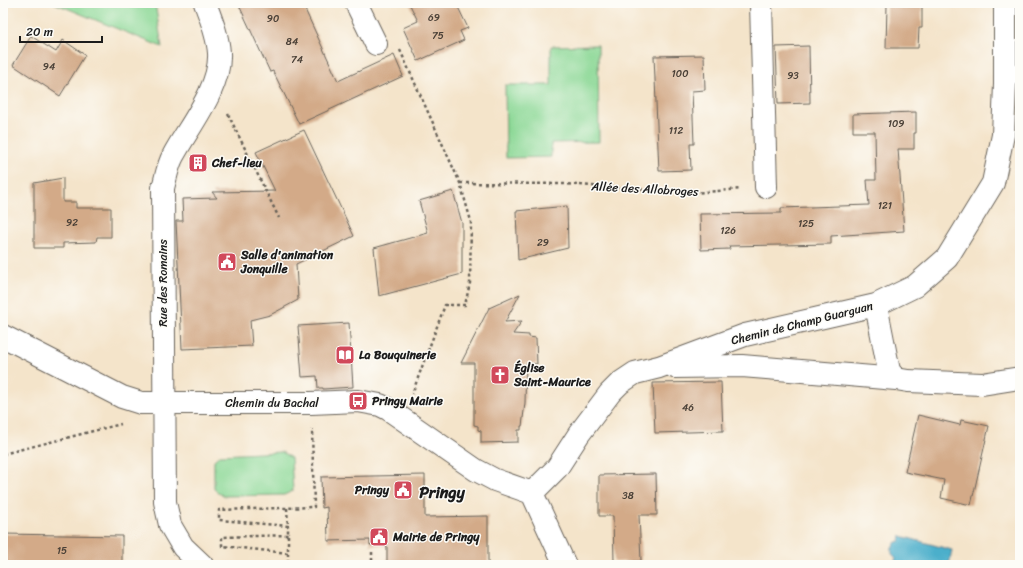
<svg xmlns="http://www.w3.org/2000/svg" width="1023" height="568" font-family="Sriracha,sans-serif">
	<rect width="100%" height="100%" fill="#fdfcf7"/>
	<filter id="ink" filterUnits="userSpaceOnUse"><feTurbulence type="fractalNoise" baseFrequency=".025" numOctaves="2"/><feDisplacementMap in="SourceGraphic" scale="8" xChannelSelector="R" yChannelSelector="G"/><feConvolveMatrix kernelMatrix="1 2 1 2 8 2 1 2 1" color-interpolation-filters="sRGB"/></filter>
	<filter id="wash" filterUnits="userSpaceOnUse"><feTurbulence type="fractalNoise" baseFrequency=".012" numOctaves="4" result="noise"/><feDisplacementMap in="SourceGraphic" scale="16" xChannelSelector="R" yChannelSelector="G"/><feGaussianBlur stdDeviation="0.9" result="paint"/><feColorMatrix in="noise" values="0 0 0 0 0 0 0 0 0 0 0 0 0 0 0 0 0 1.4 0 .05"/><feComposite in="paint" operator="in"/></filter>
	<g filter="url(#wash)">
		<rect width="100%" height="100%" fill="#f4e4ca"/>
		<path fill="#8cd896" stroke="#547a59" d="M 54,3 L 155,3 L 162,47 Z
			M 598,45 L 599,142 L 551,143 L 551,157 L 506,158 L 505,85 L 551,85 L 551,46 Z
			M 282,452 L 291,458 L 293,491 L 284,495 L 223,496 L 214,489 L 214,460 L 220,455 Z"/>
		<path fill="#4bafcb" stroke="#346674" d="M 901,536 L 952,550 L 949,565 L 903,565 L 894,563 L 896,558 L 892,554 L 892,547 L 896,542 L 900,541 Z"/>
		<g id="blocks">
			<path fill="#d3aa88" d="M 238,3 L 302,3 L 338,81 L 394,55 L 403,76 L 299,124 L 273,71 L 270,72 Z
				M 409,3 L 456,3 L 468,28 L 460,31 L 464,40 L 418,61 L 403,28 L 418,21 Z
				M 887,4 L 922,4 L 922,28 L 919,28 L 918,48 L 886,48 Z
				M 31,36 L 56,52 L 63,40 L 85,55 L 60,96 L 13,65 Z
				M 809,46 L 810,103 L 778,104 L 776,47 Z
				M 704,55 L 705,90 L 692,91 L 694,144 L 690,144 L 691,170 L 659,171 L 654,56 Z
				M 916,112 L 916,133 L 914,133 L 914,149 L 898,149 L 904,231 L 831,236 L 831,244 L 729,246 L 730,249 L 701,250 L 700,214 L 781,213 L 781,208 L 869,205 L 867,180 L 876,180 L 875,132 L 853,132 L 853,114 Z
				M 304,130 L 354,236 L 296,264 L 298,300 L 270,315 L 250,320 L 252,346 L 182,349 L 176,221 L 183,221 L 182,199 L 217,198 L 212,192 L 275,191 L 256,152 Z
				M 63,178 L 63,202 L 76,202 L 76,208 L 111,208 L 111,237 L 97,237 L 96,242 L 63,243 L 63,248 L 34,248 L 34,183 Z
				M 453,191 L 462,223 L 462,274 L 379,296 L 374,248 L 428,233 L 419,201 Z
				M 567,206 L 568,248 L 518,260 L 516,211 Z
				M 520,294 L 505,322 L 522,321 L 513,334 L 529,335 L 529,337 L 536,338 L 537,364 L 526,363 L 525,403 L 522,426 L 521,426 L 521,430 L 518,430 L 518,442 L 481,443 L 481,431 L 478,430 L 478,426 L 474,425 L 474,363 L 461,363 L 489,308 Z
				M 349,323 L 353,387 L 323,389 L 323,388 L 318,388 L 317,376 L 302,377 L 298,326 Z
				M 721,382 L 723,431 L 655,433 L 653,383 Z
				M 918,415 L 960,425 L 961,420 L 989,426 L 971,505 L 941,498 L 944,480 L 905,472 Z
				M 656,474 L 657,515 L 639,515 L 641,561 L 614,562 L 613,516 L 599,516 L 599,475 Z
				M 425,475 L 425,517 L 488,516 L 488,565 L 387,565 L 387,546 L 370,545 L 370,540 L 328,541 L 327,507 L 322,508 L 321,477 Z
				M 3,534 L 122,536 L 122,565 L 3,565 Z"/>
		</g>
	</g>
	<g filter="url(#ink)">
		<use href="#blocks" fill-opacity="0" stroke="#686259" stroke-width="1"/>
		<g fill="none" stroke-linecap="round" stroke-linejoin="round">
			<defs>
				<path id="minor" d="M 356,3 L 376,44
					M 761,3 L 766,187
					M 876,305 L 889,371 L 896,379 L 908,381 L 982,384 L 1020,378
					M 3,336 L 122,397 L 141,403 L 311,403 L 358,401 L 380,405 L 388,409 L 476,470 L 495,480 L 532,493
					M 674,367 L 742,366 L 896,379
					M 532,493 L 557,468 L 579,434 L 610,393 L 620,383 L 635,373 L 659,367 L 745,335 L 876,305 L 915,286 L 947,258 L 993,183 L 1003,135 L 1005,84 L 1005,3
					M 532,493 L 565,565"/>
				<path id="tertiary" d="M 202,565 L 183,547 L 170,525 L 165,502 L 163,188 C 166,177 168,165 173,156 C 189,126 221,88 219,53 C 218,36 211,19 205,3"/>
			</defs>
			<use href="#minor" stroke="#686259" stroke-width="24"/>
			<use href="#tertiary" stroke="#686259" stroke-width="24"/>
			<path stroke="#686259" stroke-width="2.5" stroke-dasharray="3 3" stroke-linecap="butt" d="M 400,50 L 460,183 L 471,221 L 470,283 L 465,305 L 445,305 L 412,394
				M 228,114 L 279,218
				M 460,183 L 564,184 L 693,193 L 741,189
				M 3,454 L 121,424
				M 287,508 L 288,526
				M 288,535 L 288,565
				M 372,552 L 372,565
				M 288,553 L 222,546 L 222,537 L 288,535 L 288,526 L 219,520 L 219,510 L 314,507 L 312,429"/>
			<use href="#minor" stroke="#fff" stroke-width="22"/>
			<use href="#tertiary" stroke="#fff" stroke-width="22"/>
		</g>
	</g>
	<defs>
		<symbol id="building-square" viewBox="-11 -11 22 22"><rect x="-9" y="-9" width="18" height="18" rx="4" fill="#d1495b" stroke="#fdfcf7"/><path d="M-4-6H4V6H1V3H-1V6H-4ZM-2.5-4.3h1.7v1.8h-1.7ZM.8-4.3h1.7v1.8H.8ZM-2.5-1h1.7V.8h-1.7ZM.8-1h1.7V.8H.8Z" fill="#fff"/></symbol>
		<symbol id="civic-square" viewBox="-11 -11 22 22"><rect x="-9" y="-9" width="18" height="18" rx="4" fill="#d1495b" stroke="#fdfcf7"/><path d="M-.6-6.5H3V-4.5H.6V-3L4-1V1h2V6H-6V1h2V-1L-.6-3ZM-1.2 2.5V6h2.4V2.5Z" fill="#fff"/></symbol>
		<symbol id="library-square" viewBox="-11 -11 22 22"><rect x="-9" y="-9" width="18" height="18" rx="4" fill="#d1495b" stroke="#fdfcf7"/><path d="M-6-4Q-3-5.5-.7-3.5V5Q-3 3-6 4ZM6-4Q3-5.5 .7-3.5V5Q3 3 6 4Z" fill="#fff"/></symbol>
		<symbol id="church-square" viewBox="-11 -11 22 22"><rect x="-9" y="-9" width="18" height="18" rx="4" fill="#d1495b" stroke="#fdfcf7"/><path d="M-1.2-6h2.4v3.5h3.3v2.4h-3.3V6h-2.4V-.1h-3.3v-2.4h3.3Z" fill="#fff"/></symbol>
		<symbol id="bus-square" viewBox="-11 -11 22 22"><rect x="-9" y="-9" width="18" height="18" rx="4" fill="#d1495b" stroke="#fdfcf7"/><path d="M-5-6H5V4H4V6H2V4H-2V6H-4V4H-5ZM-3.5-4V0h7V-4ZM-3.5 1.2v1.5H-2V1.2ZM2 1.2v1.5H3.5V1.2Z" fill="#fff"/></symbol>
	</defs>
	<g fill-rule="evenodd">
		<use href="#building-square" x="187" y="152" width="22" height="22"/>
		<use href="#civic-square" x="216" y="251" width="22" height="22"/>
		<use href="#library-square" x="334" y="344" width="22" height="22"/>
		<use href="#church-square" x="489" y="364" width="22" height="22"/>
		<use href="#bus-square" x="347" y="390" width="22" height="22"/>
		<use href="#civic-square" x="392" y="479" width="22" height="22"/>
		<use href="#civic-square" x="368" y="526" width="22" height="22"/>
	</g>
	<g text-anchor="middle" stroke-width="3" stroke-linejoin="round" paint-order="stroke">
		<g font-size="10" fill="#4a4037">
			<text x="434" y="21">69</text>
			<text x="273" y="22">90</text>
			<text x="438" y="39">75</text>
			<text x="292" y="45">84</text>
			<text x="297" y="63">74</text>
			<text x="49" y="70">94</text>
			<text x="680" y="77">100</text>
			<text x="793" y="79">93</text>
			<text x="896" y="127">109</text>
			<text x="676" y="134">112</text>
			<text x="885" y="209">121</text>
			<text x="72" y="226">92</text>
			<text x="806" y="227">125</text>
			<text x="728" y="234">126</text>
			<text x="543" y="246">29</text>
			<text x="688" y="411">46</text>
			<text x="628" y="499">38</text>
			<text x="62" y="554">15</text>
		</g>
		<g font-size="12" font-weight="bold" fill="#1c1c1c" stroke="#fdfcf7" text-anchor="start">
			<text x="212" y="167">Chef-lieu</text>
			<text x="241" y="259">Salle d'animation<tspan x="241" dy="14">Jonquille</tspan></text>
			<text x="359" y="359">La Bouquinerie</text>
			<text x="514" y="372">Église<tspan x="514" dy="14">Saint-Maurice</tspan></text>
			<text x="372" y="405">Pringy Mairie</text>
			<text x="389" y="494" text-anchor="end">Pringy</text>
			<text x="393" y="541">Mairie de Pringy</text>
		</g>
		<g font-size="12" fill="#1c1c1c" stroke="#fdfcf7">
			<text transform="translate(645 189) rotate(3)" y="4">Allée des Allobroges</text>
			<text transform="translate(163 283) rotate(-90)" y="4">Rue des Romains</text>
			<text transform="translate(802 323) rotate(-14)" y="4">Chemin de Champ Guarguan</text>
			<text x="272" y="407">Chemin du Bachal</text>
		</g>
		<g font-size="16" font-weight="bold" fill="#1c1c1c" stroke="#fdfcf7">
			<text x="442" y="498">Pringy</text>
		</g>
	</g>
	<rect width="1023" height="568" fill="none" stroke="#fdfcf7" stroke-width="16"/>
	<path d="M20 36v6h82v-6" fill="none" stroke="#1c1c1c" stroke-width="2"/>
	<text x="26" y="36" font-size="12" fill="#1c1c1c" stroke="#fdfcf7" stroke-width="3" paint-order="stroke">20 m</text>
</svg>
